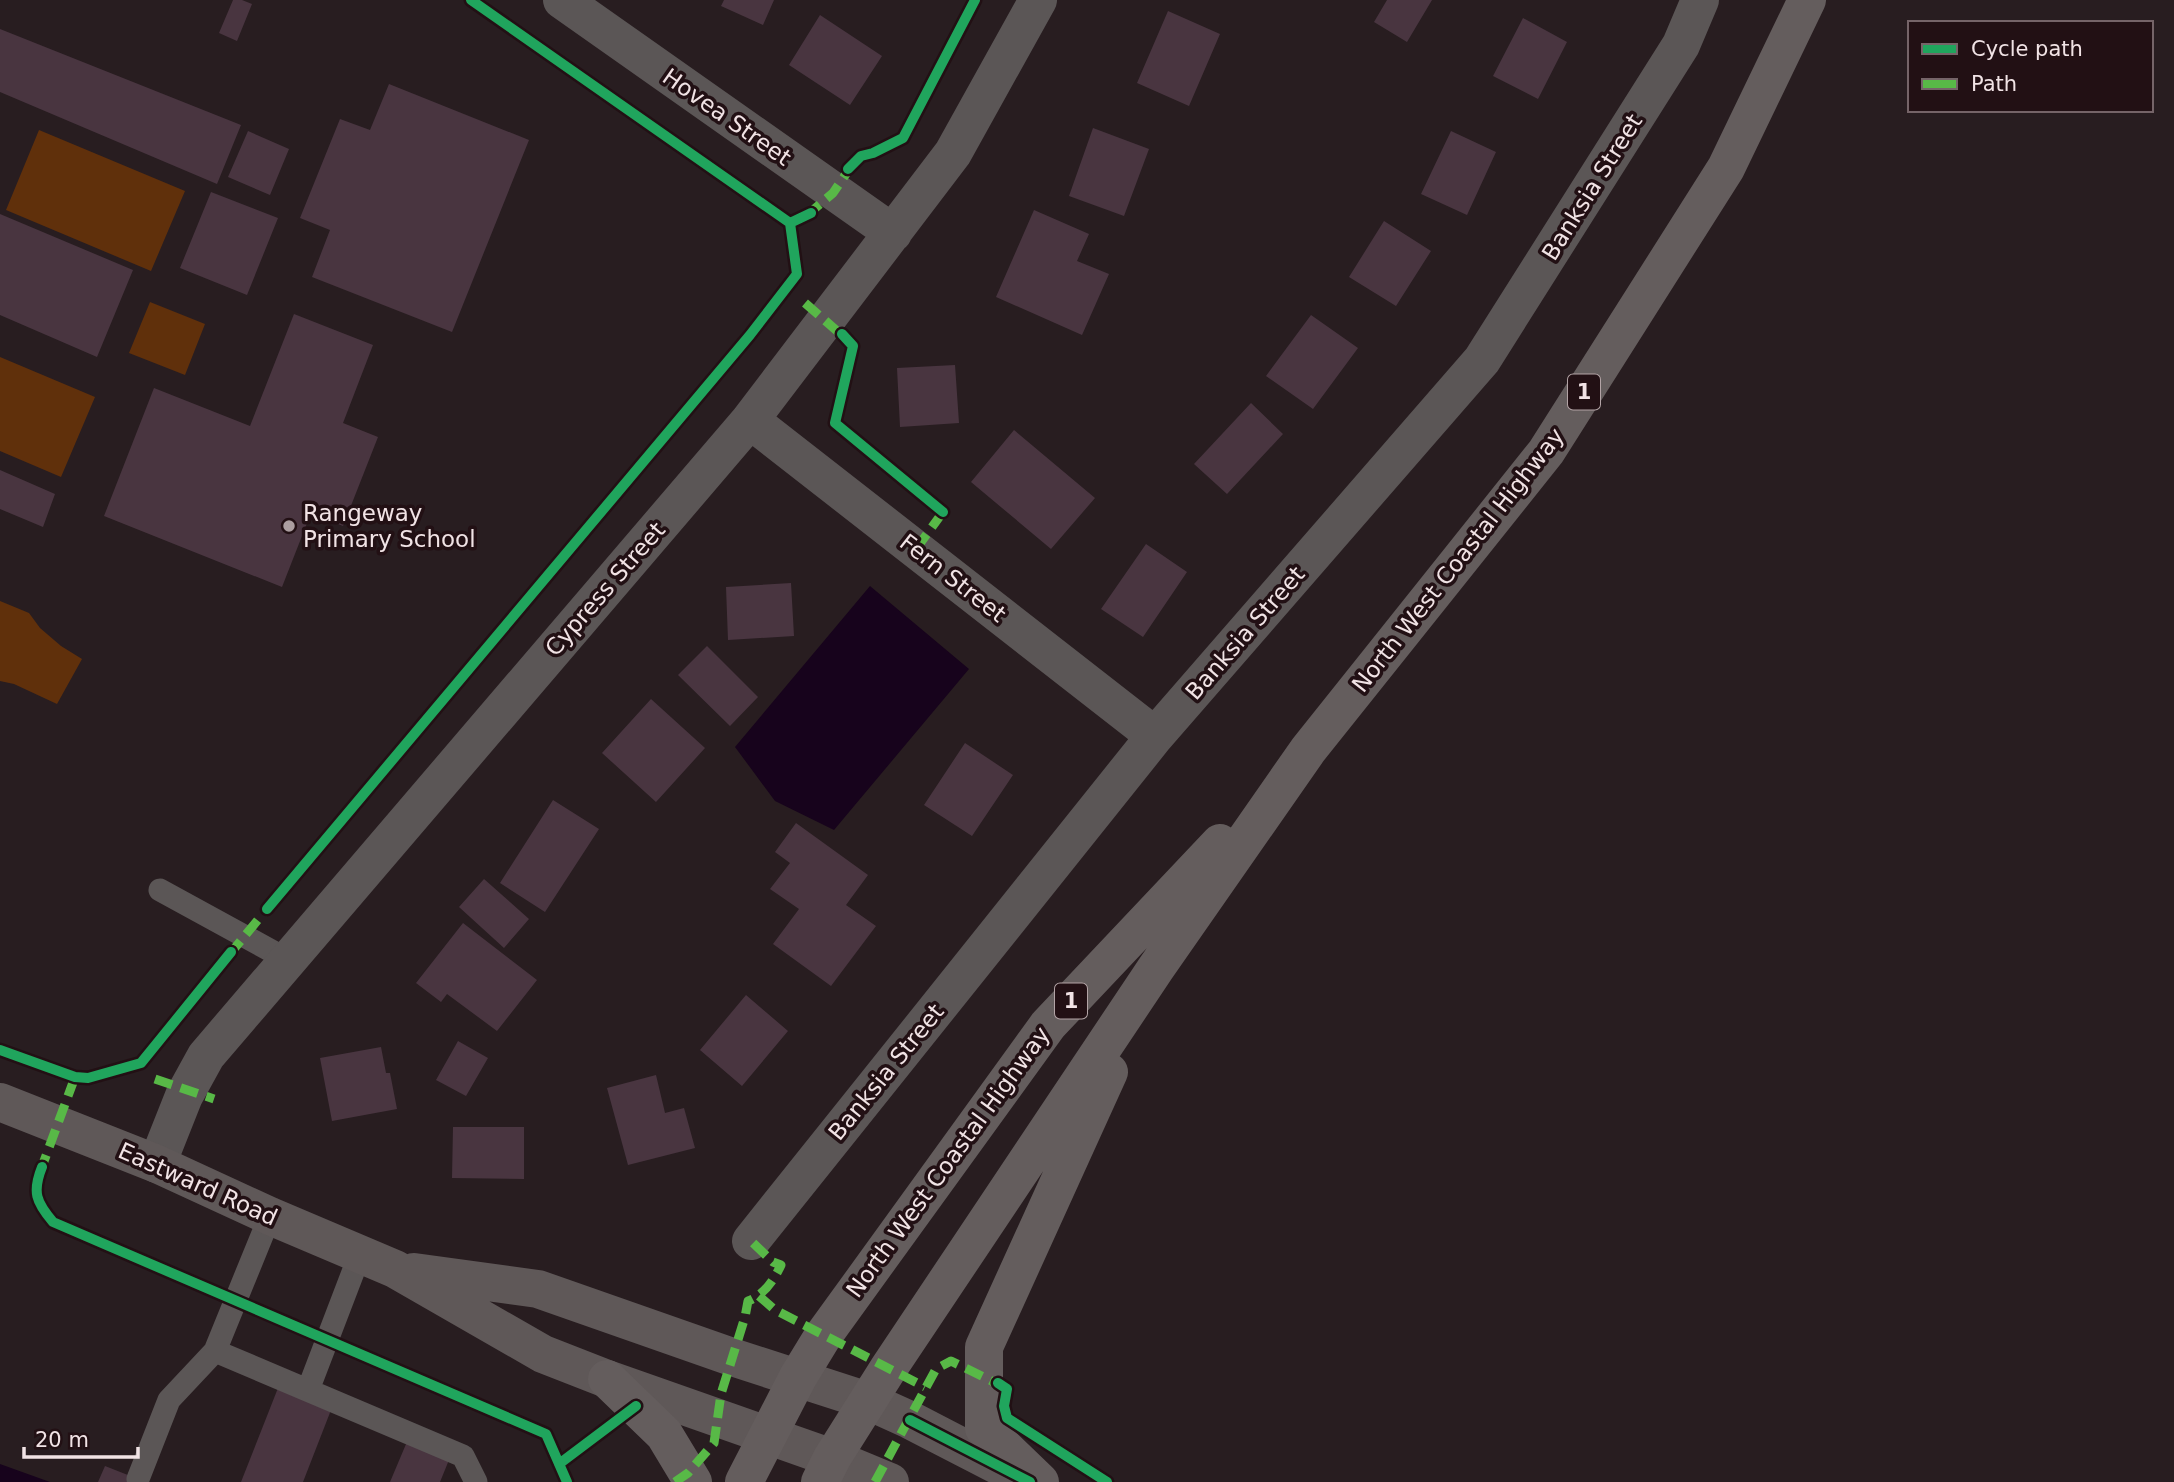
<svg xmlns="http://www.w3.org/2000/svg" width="2174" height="1482" font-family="'DejaVu Sans',sans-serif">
	<rect width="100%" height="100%" fill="#281d20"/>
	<path fill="#60300b" d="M 39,130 L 185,191 L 151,271 L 6,210 Z
		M 150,302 L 205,324 L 185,375 L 129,353 Z
		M 0,357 L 95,397 L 61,477 L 0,451 Z
		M 0,601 L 29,613 L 40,628 L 61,646 L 82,659 L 57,704 L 14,684 L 0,681 Z"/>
	<path fill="#17031c" d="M 870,586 L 969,669 L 834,830 L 775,801 L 735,747 Z
		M 0,1464 L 50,1482 L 0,1482 Z"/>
	<path fill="#493540" d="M 233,0 L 242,0 L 252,4 L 237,41 L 219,33 Z
		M 724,0 L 774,0 L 763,25 L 721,6 Z
		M 1387,0 L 1432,0 L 1407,42 L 1374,22 Z
		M 1168,11 L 1220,34 L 1189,106 L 1137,83 Z
		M 820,15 L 882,56 L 850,105 L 789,65 Z
		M 1523,18 L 1567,42 L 1538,99 L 1493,76 Z
		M 0,29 L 241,125 L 217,184 L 0,92 Z
		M 389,84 L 529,140 L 452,332 L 312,277 L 330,230 L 300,218 L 340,119 L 370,130 Z
		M 1093,128 L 1149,149 L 1124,216 L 1069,196 Z
		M 248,131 L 289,149 L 270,195 L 228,177 Z
		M 1451,131 L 1496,152 L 1467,215 L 1421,194 Z
		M 211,192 L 278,218 L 247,295 L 180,268 Z
		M 1034,210 L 1089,234 L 1077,261 L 1109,274 L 1082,335 L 996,297 Z
		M 0,214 L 133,270 L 97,357 L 0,315 Z
		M 1384,221 L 1431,251 L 1396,306 L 1349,277 Z
		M 294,314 L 373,345 L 343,423 L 378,437 L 343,526 L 311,513 L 282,587 L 104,516 L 154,388 L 250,426 Z
		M 1311,315 L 1358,348 L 1313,409 L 1266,376 Z
		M 955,365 L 959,423 L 900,427 L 897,368 Z
		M 1251,403 L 1283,434 L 1227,494 L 1194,464 Z
		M 1014,430 L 1095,498 L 1051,549 L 971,482 Z
		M 0,470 L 55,494 L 43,527 L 0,509 Z
		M 1146,544 L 1187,572 L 1143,637 L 1101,609 Z
		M 791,583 L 794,636 L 728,640 L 726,587 Z
		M 707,646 L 758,697 L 730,726 L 678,675 Z
		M 651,699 L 705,748 L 656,802 L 602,753 Z
		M 965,743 L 1013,775 L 972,836 L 924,805 Z
		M 553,800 L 599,829 L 545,912 L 500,883 Z
		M 796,823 L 868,875 L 846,905 L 876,926 L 831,986 L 773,944 L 799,909 L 770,889 L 790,863 L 775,852 Z
		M 484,879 L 529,919 L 504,948 L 459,907 Z
		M 463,923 L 537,980 L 497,1031 L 447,994 L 441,1002 L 416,983 Z
		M 746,995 L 788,1031 L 742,1086 L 700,1050 Z
		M 458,1041 L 488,1058 L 466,1096 L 436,1080 Z
		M 381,1047 L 386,1073 L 390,1073 L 397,1109 L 332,1121 L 320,1058 Z
		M 656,1075 L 665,1113 L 684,1108 L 695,1148 L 628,1165 L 607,1088 Z
		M 453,1127 L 524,1127 L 524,1179 L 452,1178 Z
		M 278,1388 L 331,1410 L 303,1482 L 241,1482 Z
		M 409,1437 L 451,1455 L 440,1482 L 390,1482 Z
		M 105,1466 L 138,1479 L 144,1482 L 98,1482 Z"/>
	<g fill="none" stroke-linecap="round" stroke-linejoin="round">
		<path stroke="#5b5656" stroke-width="23" d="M 160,890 L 288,960
			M 215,1351 L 463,1456 L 476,1482
			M 308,1390 L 360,1254
			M 138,1479 L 169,1400 L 215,1351 L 270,1216"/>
		<path stroke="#5b5656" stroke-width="38" d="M 562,0 L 893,233
			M 750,420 L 1155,736
			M 157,1164 L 184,1096 L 206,1056 L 750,420 L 953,153 L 1038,0
			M 751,1241 L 1155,736 L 1482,360 L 1681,45 L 1700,0"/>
		<path stroke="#5f5858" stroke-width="38" d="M 0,1102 L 157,1164 L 270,1216 L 395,1269 L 543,1354 L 607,1379 L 832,1458 L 890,1482
			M 414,1272 L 538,1289 L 732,1357 L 868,1401 L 910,1420 L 1030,1482"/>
		<path stroke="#645d5d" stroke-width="38" d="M 607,1379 L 664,1434 L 693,1482
			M 744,1482 L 798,1377 L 823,1336 L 1048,1025 L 1220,843
			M 820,1482 L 832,1458 L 888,1369 L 1156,968 L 1308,750 L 1546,452 L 1726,168 L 1807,0
			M 1040,1482 L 984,1428 L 984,1347 L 1109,1072"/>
		<path stroke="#58b947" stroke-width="9" stroke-dasharray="18 9" stroke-linecap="butt" d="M 806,216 L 833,193 L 852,165
			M 805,303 L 844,337
			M 916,549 L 943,512 L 938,508
			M 229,955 L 271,904
			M 155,1079 L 214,1099
			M 40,1172 L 75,1077
			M 759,1296 L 775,1310 L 925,1387
			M 675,1482 L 688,1473 L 714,1443 L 721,1394 L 745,1317 L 748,1301 C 764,1295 774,1280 781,1265 L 773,1262 L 751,1241
			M 875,1482 L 936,1369 L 951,1361 L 1002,1386"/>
		<defs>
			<path id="cycleway" d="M 471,0 L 790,223
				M 848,169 L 861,156 L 873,153 L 903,138 L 975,0
				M 842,334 L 853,346 L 835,423 L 943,512
				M 267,909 L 750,335 L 797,274 L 790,223 L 811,213
				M 0,1050 L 75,1077 L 88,1078 L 141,1063 L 231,952
				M 42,1167 C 32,1192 36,1202 53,1222 L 546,1434 L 567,1482
				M 998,1383 L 1007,1389 L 1004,1406 L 1007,1418 L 1107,1482
				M 910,1420 L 1030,1482
				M 559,1464 L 636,1406"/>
		</defs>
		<use href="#cycleway" stroke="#221014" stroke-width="15"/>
		<use href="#cycleway" stroke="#20a55d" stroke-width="10"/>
	</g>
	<circle fill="#ab9ea0" stroke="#221014" stroke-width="2.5" cx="289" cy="526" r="7"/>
	<g text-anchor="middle" stroke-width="7" stroke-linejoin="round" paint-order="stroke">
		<g fill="#221014" stroke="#b3a4a6" stroke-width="2">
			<rect x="1568" y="374.5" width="32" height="35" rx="5"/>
			<rect x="1055" y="983.5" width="32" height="35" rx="5"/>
		</g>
		<g font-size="21" font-weight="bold" fill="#f1e3e5">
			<text x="1584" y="399">1</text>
			<text x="1071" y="1008">1</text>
		</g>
		<g font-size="23" fill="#f1e3e5" stroke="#221014">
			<text transform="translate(727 117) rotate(35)" y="8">Hovea Street</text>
			<text transform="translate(1592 187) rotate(-58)" y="8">Banksia Street</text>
			<text transform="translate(1458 560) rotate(-52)" y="8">North West Coastal Highway</text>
			<text transform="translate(953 578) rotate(38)" y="8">Fern Street</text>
			<text transform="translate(605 589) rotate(-49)" y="8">Cypress Street</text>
			<text transform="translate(1245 633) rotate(-49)" y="8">Banksia Street</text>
			<text transform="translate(886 1072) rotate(-51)" y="8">Banksia Street</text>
			<text transform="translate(948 1162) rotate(-54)" y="8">North West Coastal Highway</text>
			<text transform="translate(198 1184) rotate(24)" y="8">Eastward Road</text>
		</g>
		<g font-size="23" fill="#f1e3e5" stroke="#221014" text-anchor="start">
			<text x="303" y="521">Rangeway<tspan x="303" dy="26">Primary School</tspan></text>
		</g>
	</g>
	<rect x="1908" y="21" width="245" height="91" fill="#221014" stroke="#756468" stroke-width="2"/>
	<rect x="1922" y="44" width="35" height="10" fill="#20a55d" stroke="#756468" stroke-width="2"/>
	<text x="1971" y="56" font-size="21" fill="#f1e3e5">Cycle path</text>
	<rect x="1922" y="79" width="35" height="10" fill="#58b947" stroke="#756468" stroke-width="2"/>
	<text x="1971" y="91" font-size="21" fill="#f1e3e5">Path</text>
	<path d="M24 1447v10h114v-10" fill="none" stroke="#f1e3e5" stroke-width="3.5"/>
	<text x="35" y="1447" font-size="21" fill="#f1e3e5" stroke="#221014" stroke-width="5" paint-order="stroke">20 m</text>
</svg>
